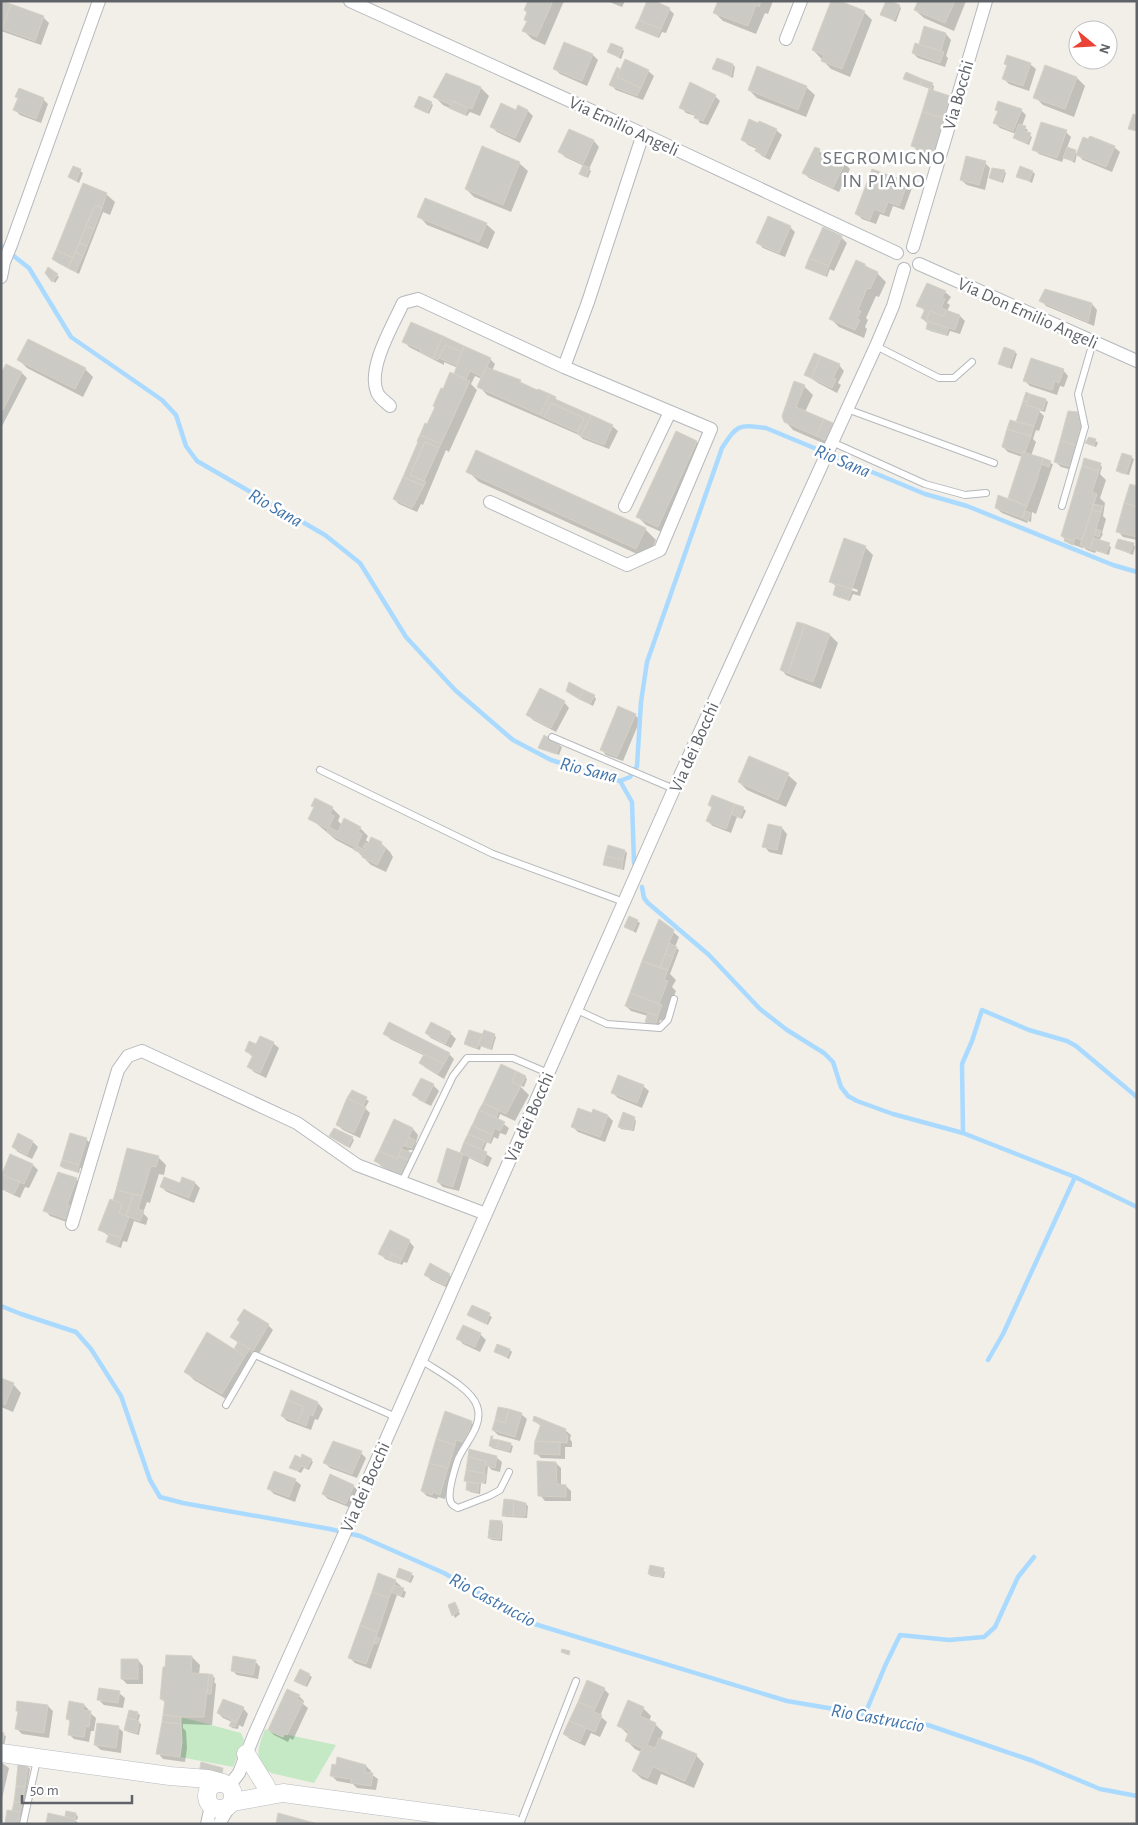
<svg xmlns="http://www.w3.org/2000/svg" width="1138" height="1825" font-family="'Alegreya Sans',sans-serif">
	<rect width="100%" height="100%" fill="#f1efe8"/>
	<path fill="#c5e8c5" d="M 181,1717 L 241,1733 L 244,1740 L 233,1767 L 180,1757 L 182,1742 Z
		M 265,1729 L 282,1737 L 284,1734 L 336,1745 L 314,1783 L 271,1773 L 260,1765 C 256,1752 260,1742 265,1729 Z"/>
	<path fill="#0003" fill-rule="evenodd" d="M 529,1 L 564,1 L 545,45 L 532,39 L 524,31 L 528,22 Z
		M 607,1 L 625,1 L 622,7 Z
		M 719,1 L 773,1 L 768,14 L 765,13 L 756,34 L 723,21 L 715,13 Z
		M 919,1 L 966,1 L 954,31 L 924,18 L 915,10 Z
		M 1,2 L 43,17 L 49,23 L 41,45 L 1,31 Z
		M 899,6 L 901,8 L 896,22 L 882,15 Z
		M 669,9 L 674,14 L 666,33 L 662,32 L 659,38 L 639,30 Z
		M 864,12 L 872,20 L 850,77 L 831,69 L 813,50 Z
		M 925,28 L 946,34 L 951,40 L 946,56 L 948,58 L 945,67 L 918,58 L 913,53 L 920,45 Z
		M 622,49 L 624,51 L 621,59 L 608,52 Z
		M 593,55 L 598,60 L 587,86 L 560,74 L 555,69 Z
		M 1005,64 L 1030,64 L 1036,69 L 1029,91 L 1009,84 L 1004,79 L 1008,67 Z
		M 733,65 L 735,67 L 733,78 L 713,68 Z
		M 618,69 L 621,71 L 648,71 L 654,76 L 643,100 L 616,90 L 611,85 Z
		M 447,74 L 481,88 L 489,96 L 480,116 L 470,112 L 467,116 L 453,110 L 443,105 L 435,97 Z
		M 905,78 L 932,84 L 934,86 L 933,91 L 949,97 L 954,102 L 939,158 L 918,151 L 913,146 L 930,89 Z
		M 1077,78 L 1085,86 L 1074,117 L 1043,105 L 1035,97 Z
		M 806,87 L 815,95 L 806,117 L 757,98 L 749,90 Z
		M 715,96 L 720,101 L 708,125 L 700,123 L 696,116 L 686,113 L 681,107 Z
		M 17,97 L 43,99 L 48,104 L 41,123 L 20,115 L 15,110 L 19,99 Z
		M 431,103 L 433,105 L 429,114 L 416,107 Z
		M 519,107 L 528,111 L 533,116 L 520,143 L 497,132 L 492,127 L 517,112 Z
		M 1021,110 L 1026,115 L 1022,126 L 1028,130 L 1026,133 L 1032,137 L 1029,145 L 1017,140 L 1015,138 L 1016,134 L 1000,128 L 995,123 Z
		M 569,130 L 594,141 L 599,147 L 589,169 L 591,171 L 588,178 L 581,174 L 584,166 L 565,157 L 560,152 Z
		M 776,130 L 782,135 L 770,160 L 762,156 L 757,151 L 757,149 L 748,145 L 743,140 Z
		M 1066,132 L 1071,137 L 1067,148 L 1078,154 L 1114,147 L 1120,152 L 1112,172 L 1083,160 L 1077,154 L 1075,163 L 1064,157 L 1062,162 L 1039,154 L 1034,149 Z
		M 816,148 L 825,156 L 823,159 L 826,160 L 828,156 L 845,164 L 850,169 L 839,192 L 809,178 L 804,173 Z
		M 519,163 L 528,171 L 511,212 L 474,197 L 466,189 Z
		M 985,163 L 990,168 L 985,190 L 967,185 L 961,180 Z
		M 74,167 L 83,173 L 79,183 L 69,177 Z
		M 1004,171 L 1006,173 L 1003,183 L 990,178 Z
		M 1033,172 L 1035,174 L 1032,183 L 1018,176 Z
		M 907,183 L 912,188 L 904,210 L 893,206 L 889,217 L 880,214 L 876,224 L 862,219 L 857,214 Z
		M 106,194 L 115,202 L 110,215 L 103,212 L 79,274 L 56,262 L 53,259 Z
		M 419,216 L 486,224 L 495,232 L 488,249 L 427,225 Z
		M 790,227 L 795,232 L 785,257 L 763,248 L 758,243 Z
		M 841,237 L 847,243 L 834,271 L 830,269 L 827,277 L 806,267 Z
		M 865,265 L 870,270 L 877,273 L 886,282 L 879,297 L 876,296 L 866,318 L 868,320 L 865,327 L 867,329 L 864,338 L 839,327 L 831,319 Z
		M 57,275 L 59,277 L 55,283 L 53,281 Z
		M 945,292 L 951,297 L 947,303 L 950,305 L 947,311 L 960,316 L 965,321 L 960,334 L 950,331 L 948,336 L 930,331 L 927,328 L 927,323 L 922,318 L 925,311 L 918,305 Z
		M 1041,300 L 1092,304 L 1097,310 L 1094,326 L 1046,306 Z
		M 412,324 L 490,359 L 495,364 L 492,371 L 555,398 L 559,402 L 612,426 L 618,431 L 609,449 L 583,439 L 579,435 L 487,395 L 479,386 L 482,379 L 475,376 L 471,384 L 477,390 L 449,452 L 446,450 L 423,505 L 421,504 L 417,512 L 399,504 L 394,499 L 444,390 L 459,377 L 458,368 L 444,362 L 444,365 L 409,347 L 404,341 Z
		M 1015,352 L 1017,354 L 1012,369 L 1000,364 Z
		M 19,360 L 85,369 L 93,377 L 83,397 L 27,368 Z
		M 839,365 L 844,371 L 838,383 L 841,385 L 837,393 L 818,383 L 806,375 Z
		M 6,366 L 22,373 L 27,378 L 1,428 L 1,375 Z
		M 1063,370 L 1068,376 L 1064,387 L 1060,386 L 1057,395 L 1030,386 L 1025,381 Z
		M 804,386 L 813,395 L 805,412 L 834,426 L 825,444 L 793,430 L 785,421 Z
		M 1027,394 L 1046,400 L 1048,402 L 1045,412 L 1038,410 L 1044,416 L 1039,431 L 1036,430 L 1033,439 L 1036,442 L 1031,456 L 1053,464 L 1036,514 L 1032,512 L 1031,522 L 1028,521 L 1027,523 L 1002,513 L 996,508 L 1013,502 L 1009,498 L 1022,457 L 1008,452 L 1003,447 L 1020,424 Z
		M 1077,413 L 1083,419 L 1086,431 L 1076,471 L 1061,467 L 1056,462 Z
		M 676,433 L 697,442 L 705,450 L 666,534 L 646,525 L 638,517 Z
		M 1095,440 L 1098,443 L 1096,447 L 1088,444 Z
		M 1131,457 L 1134,459 L 1129,475 L 1120,473 L 1118,470 Z
		M 1100,464 L 1102,467 L 1100,474 L 1106,480 L 1100,498 L 1105,503 L 1103,516 L 1106,519 L 1102,533 L 1103,534 L 1099,541 L 1111,547 L 1109,555 L 1096,551 L 1095,553 L 1087,550 L 1083,547 L 1083,548 L 1068,543 L 1062,536 Z
		M 468,471 L 645,529 L 656,540 L 648,559 L 479,482 Z
		M 1137,487 L 1137,540 L 1123,537 L 1118,531 Z
		M 1133,544 L 1135,547 L 1133,555 L 1116,548 Z
		M 865,547 L 873,555 L 860,596 L 853,594 L 850,601 L 837,597 L 834,594 L 837,587 L 830,581 ZM 839,583 L 858,590 L 857,592 L 839,586 Z
		M 830,635 L 838,643 L 821,689 L 797,680 L 786,675 L 781,669 Z
		M 567,691 L 594,696 L 596,699 L 593,706 Z
		M 564,702 L 569,708 L 556,732 L 533,720 L 528,715 Z
		M 635,715 L 640,720 L 623,761 L 606,755 L 601,749 Z
		M 559,745 L 562,747 L 559,755 L 540,748 Z
		M 788,775 L 797,783 L 786,807 L 747,790 L 739,782 Z
		M 710,805 L 743,808 L 746,811 L 742,819 L 737,817 L 731,833 L 713,826 L 707,821 L 712,808 Z
		M 332,808 L 340,816 L 338,821 L 342,825 L 360,828 L 368,836 L 366,840 L 370,844 L 381,843 L 390,852 L 393,857 L 386,872 L 371,865 L 357,851 L 336,840 L 310,818 Z
		M 782,828 L 787,834 L 782,855 L 769,852 L 764,846 Z
		M 625,851 L 627,853 L 624,870 L 607,866 L 604,864 Z
		M 637,921 L 640,923 L 636,933 L 626,927 Z
		M 660,921 L 679,937 L 675,947 L 679,950 L 670,974 L 676,980 L 672,987 L 676,991 L 664,1021 L 660,1020 L 658,1027 L 649,1024 L 648,1016 L 631,1011 L 626,1006 Z
		M 470,1031 L 483,1035 L 494,1035 L 496,1037 L 492,1050 L 481,1046 L 480,1050 L 468,1046 L 466,1044 Z
		M 385,1033 L 449,1054 L 454,1059 L 444,1079 L 426,1068 L 420,1063 L 425,1056 L 390,1039 Z
		M 426,1033 L 450,1033 L 456,1039 L 451,1048 L 431,1038 Z
		M 273,1043 L 279,1048 L 266,1078 L 254,1072 L 249,1067 L 253,1057 L 246,1051 L 257,1046 Z
		M 525,1077 L 527,1079 L 524,1087 L 519,1085 L 529,1095 L 515,1121 L 500,1114 L 498,1120 L 509,1128 L 506,1135 L 500,1133 L 498,1139 L 494,1137 L 491,1144 L 487,1142 L 483,1152 L 492,1158 L 488,1167 L 469,1158 L 459,1191 L 443,1187 L 438,1182 L 460,1154 L 472,1127 Z
		M 421,1080 L 433,1085 L 439,1091 L 431,1106 L 419,1100 L 414,1095 Z
		M 643,1086 L 649,1091 L 642,1108 L 618,1098 L 613,1093 Z
		M 353,1092 L 369,1101 L 365,1108 L 370,1113 L 360,1138 L 343,1130 L 337,1125 Z
		M 593,1114 L 608,1116 L 613,1121 L 605,1142 L 578,1132 L 573,1127 Z
		M 634,1118 L 636,1121 L 634,1131 L 621,1129 L 619,1126 Z
		M 395,1120 L 413,1129 L 418,1135 L 414,1150 L 409,1150 L 408,1153 L 414,1157 L 412,1161 L 407,1160 L 414,1166 L 407,1179 L 381,1166 L 376,1161 Z
		M 333,1138 L 352,1138 L 354,1140 L 350,1148 Z
		M 86,1139 L 92,1145 L 84,1169 L 80,1168 L 79,1173 L 63,1168 L 61,1166 Z
		M 33,1142 L 38,1147 L 32,1159 L 18,1152 L 13,1147 Z
		M 128,1149 L 158,1157 L 166,1165 L 164,1175 L 159,1174 L 150,1203 L 147,1202 L 143,1213 L 148,1218 L 146,1225 L 134,1221 L 127,1242 L 123,1241 L 121,1248 L 110,1244 L 107,1241 L 109,1236 L 100,1230 L 114,1202 Z
		M 11,1156 L 33,1165 L 38,1170 L 29,1188 L 25,1187 L 20,1198 L 1,1189 L 1,1177 Z
		M 76,1179 L 81,1184 L 72,1224 L 50,1216 L 45,1210 Z
		M 195,1183 L 200,1188 L 194,1203 L 167,1192 L 161,1187 Z
		M 409,1241 L 414,1247 L 407,1263 L 404,1262 L 402,1265 L 396,1262 L 395,1263 L 385,1259 L 380,1253 Z
		M 426,1275 L 449,1275 L 454,1280 L 450,1289 L 431,1280 Z
		M 473,1307 L 492,1317 L 488,1325 L 469,1315 Z
		M 241,1322 L 268,1325 L 273,1330 L 258,1355 L 250,1351 L 257,1358 L 231,1402 L 194,1380 L 186,1372 L 234,1351 L 239,1344 L 232,1337 Z
		M 463,1326 L 480,1334 L 486,1340 L 480,1352 L 463,1344 L 458,1338 Z
		M 510,1350 L 512,1352 L 509,1359 L 495,1352 Z
		M 1,1379 L 13,1384 L 21,1393 L 13,1412 L 1,1407 Z
		M 291,1391 L 318,1403 L 323,1409 L 318,1420 L 315,1419 L 311,1430 L 287,1421 L 282,1416 Z
		M 446,1413 L 471,1422 L 476,1427 L 470,1447 L 462,1444 L 445,1499 L 438,1497 L 437,1499 L 427,1496 L 422,1491 Z
		M 521,1414 L 527,1419 L 520,1441 L 498,1435 L 493,1430 Z
		M 534,1421 L 565,1430 L 571,1435 L 570,1439 L 572,1442 L 572,1447 L 565,1447 L 565,1459 L 541,1458 L 536,1453 L 541,1426 Z
		M 510,1444 L 513,1446 L 511,1453 L 492,1448 L 490,1445 Z
		M 470,1451 L 496,1457 L 502,1462 L 500,1472 L 492,1470 L 488,1466 L 486,1484 L 481,1483 L 480,1494 L 470,1492 L 467,1489 L 468,1483 L 465,1480 Z
		M 361,1453 L 366,1458 L 357,1478 L 330,1468 L 325,1463 Z
		M 311,1460 L 313,1462 L 309,1470 L 304,1468 L 301,1473 L 291,1468 Z
		M 556,1463 L 561,1468 L 561,1486 L 566,1486 L 571,1491 L 571,1501 L 545,1501 L 540,1495 Z
		M 295,1480 L 301,1485 L 295,1502 L 274,1494 L 269,1489 Z
		M 353,1486 L 359,1491 L 351,1508 L 328,1499 L 323,1494 Z
		M 526,1504 L 528,1506 L 527,1518 L 506,1517 L 503,1515 Z
		M 501,1522 L 503,1524 L 502,1541 L 492,1540 L 489,1538 Z
		M 663,1570 L 665,1572 L 664,1578 L 651,1576 L 649,1574 Z
		M 411,1574 L 414,1576 L 411,1583 L 397,1577 Z
		M 395,1581 L 401,1586 L 400,1588 L 406,1592 L 404,1598 L 397,1595 L 371,1669 L 355,1663 L 350,1658 Z
		M 455,1604 L 460,1614 L 455,1618 L 449,1606 Z
		M 192,1657 L 200,1665 L 199,1675 L 212,1676 L 215,1678 L 214,1682 L 216,1684 L 212,1725 L 183,1724 L 183,1728 L 186,1731 L 187,1748 L 185,1762 L 163,1759 L 158,1753 L 166,1703 L 161,1699 Z
		M 138,1660 L 143,1666 L 143,1684 L 127,1684 L 122,1679 Z
		M 255,1661 L 260,1667 L 258,1679 L 237,1675 L 232,1670 Z
		M 309,1675 L 312,1677 L 307,1687 L 296,1681 Z
		M 604,1689 L 609,1694 L 600,1716 L 607,1722 L 600,1737 L 591,1733 L 585,1746 L 570,1739 L 564,1734 Z
		M 119,1693 L 125,1698 L 123,1708 L 104,1705 L 99,1700 Z
		M 299,1696 L 304,1701 L 303,1704 L 308,1708 L 293,1740 L 290,1738 L 288,1742 L 274,1735 L 269,1730 Z
		M 84,1705 L 89,1710 L 89,1712 L 96,1718 L 94,1731 L 91,1731 L 89,1742 L 74,1739 L 69,1734 L 71,1722 L 67,1719 Z
		M 48,1706 L 53,1711 L 49,1738 L 22,1734 L 17,1729 L 19,1712 L 17,1710 Z
		M 243,1708 L 248,1714 L 243,1727 L 239,1725 L 238,1729 L 232,1728 L 230,1726 L 232,1722 L 223,1718 L 218,1713 Z
		M 643,1708 L 651,1716 L 649,1722 L 655,1724 L 663,1732 L 660,1740 L 696,1755 L 704,1764 L 694,1788 L 661,1774 L 657,1785 L 642,1779 L 633,1771 L 641,1752 L 635,1749 L 627,1741 L 629,1735 L 619,1726 Z
		M 130,1711 L 137,1713 L 140,1715 L 138,1722 L 141,1724 L 139,1735 L 128,1732 L 126,1730 Z
		M 118,1727 L 123,1732 L 121,1753 L 101,1750 L 95,1745 Z
		M 1,1734 L 6,1736 L 4,1746 L 1,1746 Z
		M 1,1762 L 9,1768 L 1,1803 Z
		M 366,1766 L 371,1771 L 371,1774 L 378,1779 L 376,1790 L 357,1788 L 353,1784 L 337,1781 L 332,1776 Z
		M 28,1767 L 30,1769 L 21,1824 L 8,1824 L 7,1823 L 14,1812 Z
		M 76,1814 L 78,1817 L 77,1820 L 74,1819 L 79,1824 L 47,1824 L 49,1815 L 69,1819 L 66,1816 Z"/>
	<g fill="none" stroke-linecap="round" stroke-linejoin="round">
		<path stroke="#aadaff" stroke-width="4.5" d="M 1,246 L 29,268 L 71,337 L 162,400 L 176,415 L 186,446 L 197,461 L 325,535 L 360,563 L 406,637 L 455,690 L 513,740 L 551,760 L 620,781 L 630,777 L 637,766 L 641,702 L 647,662 L 722,448 C 737,425 738,424 766,428 L 925,494 L 967,506 L 1113,565 L 1137,572
			M 620,781 L 632,802 L 634,863
			M 642,887 L 644,898 L 648,903 L 709,955 L 760,1009 L 787,1030 L 824,1053 L 833,1062 L 841,1087 L 848,1096 L 857,1101 L 893,1114 L 963,1133 L 1075,1177 L 1137,1207
			M 963,1133 L 962,1064 L 972,1041 L 982,1010 L 1029,1030 L 1067,1041 L 1076,1046 L 1137,1097
			M 1,1306 L 21,1314 L 76,1332 L 91,1349 L 121,1396 L 150,1480 L 160,1497 L 183,1503 L 330,1529 L 360,1536 L 444,1573 L 528,1622 L 787,1701 L 928,1725 L 1033,1761 L 1100,1789 L 1137,1796
			M 988,1360 L 1003,1334 L 1075,1177
			M 865,1714 L 885,1666 L 900,1635 L 949,1640 L 984,1637 L 995,1627 L 1018,1577 L 1034,1557"/>
	</g>
	<path fill="#cccac5" stroke="#d6d1c6" d="M 1,1 L 11,4 L 2,29 L 1,29 Z
		M 528,1 L 553,1 L 537,37 L 522,31 L 527,21 L 524,20 L 527,12 L 524,10 Z
		M 647,1 L 655,1 L 670,8 L 661,29 L 639,20 Z
		M 718,1 L 761,1 L 759,7 L 756,5 L 748,26 L 713,13 Z
		M 831,1 L 840,1 L 865,11 L 842,69 L 821,61 L 824,55 L 812,50 Z
		M 886,1 L 891,1 L 900,5 L 894,20 L 880,15 Z
		M 918,1 L 955,1 L 945,23 L 914,10 Z
		M 11,4 L 44,16 L 35,41 L 2,29 Z
		M 639,20 L 661,29 L 657,37 L 635,28 Z
		M 924,26 L 946,33 L 941,51 L 919,44 Z
		M 564,42 L 593,54 L 582,81 L 553,69 Z
		M 611,43 L 623,48 L 619,57 L 607,52 Z
		M 915,43 L 944,52 L 940,63 L 912,53 Z
		M 1007,55 L 1031,63 L 1023,86 L 1002,79 L 1007,65 L 1004,64 Z
		M 717,58 L 733,64 L 731,76 L 712,69 Z
		M 625,59 L 649,70 L 641,88 L 617,77 Z
		M 1045,65 L 1077,77 L 1065,109 L 1033,98 Z
		M 757,66 L 807,86 L 798,110 L 748,90 Z
		M 617,67 L 620,69 L 617,77 L 641,88 L 637,96 L 609,85 Z
		M 906,72 L 922,79 L 920,85 L 903,79 Z
		M 446,73 L 481,87 L 472,109 L 453,101 L 451,105 L 433,97 Z
		M 922,79 L 933,83 L 931,89 L 920,85 Z
		M 690,82 L 716,95 L 703,121 L 694,118 L 695,114 L 679,108 Z
		M 19,88 L 44,98 L 36,119 L 13,110 L 18,98 L 15,97 Z
		M 929,89 L 950,96 L 944,118 L 922,112 Z
		M 419,96 L 432,102 L 427,113 L 414,107 Z
		M 453,101 L 468,108 L 465,115 L 449,108 Z
		M 998,101 L 1022,109 L 1013,131 L 993,123 L 998,111 L 995,110 Z
		M 501,103 L 516,110 L 518,105 L 528,110 L 515,138 L 490,127 Z
		M 922,112 L 944,118 L 934,153 L 911,146 Z
		M 1133,114 L 1137,115 L 1137,131 L 1128,129 Z
		M 749,119 L 758,123 L 759,121 L 777,129 L 765,156 L 755,151 L 757,147 L 741,140 Z
		M 1041,122 L 1067,130 L 1057,158 L 1032,150 Z
		M 1019,124 L 1026,126 L 1024,131 L 1031,133 L 1027,143 L 1013,138 Z
		M 569,129 L 594,140 L 583,164 L 558,152 Z
		M 1090,136 L 1115,146 L 1106,167 L 1076,155 L 1083,137 L 1088,139 Z
		M 482,146 L 520,162 L 503,205 L 465,189 Z
		M 815,147 L 820,149 L 818,155 L 825,158 L 827,154 L 845,163 L 833,188 L 802,173 Z
		M 1067,147 L 1076,150 L 1073,161 L 1063,158 Z
		M 966,156 L 986,161 L 979,185 L 960,180 Z
		M 583,165 L 590,168 L 586,177 L 579,174 Z
		M 73,166 L 81,169 L 76,181 L 68,177 Z
		M 1020,166 L 1033,171 L 1029,181 L 1016,177 Z
		M 992,168 L 1005,170 L 1001,182 L 989,178 Z
		M 872,169 L 908,182 L 899,206 L 888,202 L 884,213 L 874,209 L 870,220 L 855,214 Z
		M 83,183 L 107,193 L 102,208 L 95,205 L 73,258 L 56,250 Z
		M 425,198 L 487,223 L 479,242 L 417,217 Z
		M 95,205 L 102,208 L 94,229 L 86,226 Z
		M 768,216 L 791,226 L 779,253 L 756,243 Z
		M 86,226 L 94,229 L 87,246 L 79,243 Z
		M 823,227 L 842,236 L 829,266 L 809,258 Z
		M 79,243 L 87,246 L 83,256 L 75,252 Z
		M 56,250 L 73,258 L 68,268 L 52,259 Z
		M 75,252 L 83,256 L 76,272 L 68,268 Z
		M 809,258 L 829,266 L 825,276 L 805,268 Z
		M 856,260 L 865,264 L 865,266 L 878,272 L 870,289 L 867,288 L 858,310 L 861,311 L 857,319 L 860,320 L 855,330 L 829,319 Z
		M 48,267 L 58,274 L 52,282 L 45,273 Z
		M 927,283 L 946,291 L 942,297 L 945,299 L 941,308 L 946,310 L 943,316 L 930,311 L 926,321 L 921,318 L 925,309 L 916,306 Z
		M 1045,289 L 1092,303 L 1088,322 L 1039,301 Z
		M 946,310 L 960,315 L 955,330 L 926,321 L 930,311 L 943,316 Z
		M 928,321 L 948,328 L 946,335 L 926,329 Z
		M 411,322 L 443,336 L 433,358 L 420,352 L 421,350 L 402,342 Z
		M 443,336 L 464,346 L 462,352 L 445,345 L 438,360 L 433,358 Z
		M 28,339 L 86,368 L 75,389 L 17,360 Z
		M 445,345 L 462,352 L 456,365 L 439,358 Z
		M 464,346 L 491,358 L 482,377 L 470,371 L 466,379 L 454,374 Z
		M 1004,347 L 1015,351 L 1009,368 L 998,364 Z
		M 814,353 L 821,356 L 811,378 L 804,375 Z
		M 821,356 L 840,364 L 833,378 L 836,379 L 832,388 L 811,378 Z
		M 1031,358 L 1064,369 L 1059,383 L 1055,381 L 1052,390 L 1023,381 Z
		M 6,364 L 22,372 L 3,410 L 1,409 L 1,373 Z
		M 486,367 L 521,380 L 520,382 L 537,390 L 538,389 L 550,394 L 540,415 L 477,387 Z
		M 450,372 L 470,381 L 441,444 L 420,435 L 425,423 L 427,424 L 435,407 L 433,406 L 441,388 L 443,389 Z
		M 794,381 L 805,385 L 796,407 L 824,419 L 816,436 L 784,422 L 782,416 Z
		M 1026,392 L 1030,394 L 1027,402 L 1023,401 Z
		M 550,394 L 556,397 L 555,399 L 591,415 L 581,436 L 577,434 L 584,418 L 551,403 L 544,417 L 540,415 Z
		M 1030,394 L 1046,399 L 1043,410 L 1026,405 Z
		M 1023,401 L 1027,402 L 1026,405 L 1040,409 L 1034,426 L 1016,422 Z
		M 551,403 L 584,418 L 577,432 L 544,417 Z
		M 1068,411 L 1078,412 L 1081,425 L 1076,445 L 1060,441 Z
		M 591,415 L 613,425 L 604,445 L 581,436 Z
		M 824,419 L 833,423 L 825,440 L 816,436 Z
		M 1010,420 L 1034,426 L 1031,436 L 1007,429 Z
		M 1007,429 L 1031,436 L 1025,452 L 1023,452 L 1022,454 L 1002,447 Z
		M 676,431 L 697,441 L 658,527 L 636,517 Z
		M 420,435 L 441,444 L 439,448 L 425,442 L 410,475 L 426,482 L 424,486 L 403,477 L 418,442 L 417,441 Z
		M 1089,437 L 1096,439 L 1094,446 L 1085,443 Z
		M 1060,441 L 1076,445 L 1071,467 L 1054,462 Z
		M 425,442 L 439,448 L 424,481 L 410,475 Z
		M 476,450 L 646,528 L 636,549 L 466,472 Z
		M 1023,452 L 1043,458 L 1037,480 L 1027,506 L 1008,498 Z
		M 1122,453 L 1132,456 L 1126,474 L 1116,471 Z
		M 1043,458 L 1051,461 L 1049,467 L 1041,464 Z
		M 1084,458 L 1101,463 L 1099,471 L 1082,466 Z
		M 1082,466 L 1099,471 L 1092,492 L 1097,494 L 1082,540 L 1075,538 L 1074,541 L 1061,536 Z
		M 403,477 L 424,486 L 412,508 L 393,499 Z
		M 1130,484 L 1137,486 L 1137,507 L 1124,503 Z
		M 998,495 L 1027,506 L 1022,518 L 995,508 Z
		M 1124,503 L 1137,507 L 1137,537 L 1116,532 Z
		M 1093,504 L 1103,506 L 1101,512 L 1092,510 Z
		M 1092,510 L 1101,512 L 1090,549 L 1080,545 Z
		M 1026,511 L 1031,513 L 1028,521 L 1022,518 Z
		M 1097,529 L 1101,531 L 1099,537 L 1095,535 Z
		M 844,538 L 866,546 L 852,589 L 829,582 Z
		M 1065,538 L 1074,541 L 1073,545 L 1064,541 Z
		M 1094,538 L 1110,543 L 1106,553 L 1090,549 Z
		M 1118,539 L 1134,543 L 1130,553 L 1115,548 Z
		M 836,584 L 852,589 L 848,600 L 833,595 Z
		M 797,622 L 805,624 L 788,673 L 780,670 Z
		M 805,624 L 830,634 L 813,682 L 788,673 Z
		M 569,682 L 584,690 L 579,699 L 566,691 Z
		M 540,688 L 565,701 L 551,728 L 526,715 Z
		M 584,690 L 595,695 L 590,704 L 579,699 Z
		M 618,706 L 636,714 L 617,757 L 600,750 Z
		M 544,735 L 560,744 L 556,754 L 538,748 Z
		M 749,756 L 789,773 L 778,800 L 738,782 Z
		M 712,795 L 735,804 L 726,829 L 706,821 L 712,807 L 708,805 Z
		M 315,798 L 333,807 L 330,814 L 334,816 L 329,827 L 338,832 L 344,818 L 361,827 L 358,832 L 362,834 L 357,846 L 365,850 L 366,848 L 363,847 L 365,843 L 368,844 L 371,837 L 382,842 L 381,845 L 386,848 L 377,865 L 362,857 L 363,854 L 354,850 L 355,847 L 335,837 L 327,832 L 328,829 L 308,819 L 314,807 L 311,806 Z
		M 735,804 L 744,807 L 740,818 L 731,814 Z
		M 768,824 L 782,827 L 777,850 L 762,847 Z
		M 608,845 L 625,850 L 623,860 L 605,856 Z
		M 605,856 L 623,860 L 622,869 L 603,865 Z
		M 629,916 L 638,920 L 633,931 L 624,927 Z
		M 659,919 L 674,930 L 660,968 L 642,961 Z
		M 669,943 L 677,947 L 673,957 L 665,954 Z
		M 665,954 L 673,957 L 668,970 L 660,968 Z
		M 642,961 L 668,970 L 664,980 L 668,981 L 659,1004 L 630,993 Z
		M 630,993 L 662,1005 L 658,1016 L 625,1006 Z
		M 648,1013 L 658,1016 L 655,1026 L 645,1022 Z
		M 389,1022 L 450,1053 L 444,1064 L 383,1034 Z
		M 431,1022 L 451,1032 L 445,1044 L 425,1033 Z
		M 469,1030 L 482,1034 L 477,1048 L 464,1044 Z
		M 484,1030 L 495,1034 L 490,1049 L 478,1045 Z
		M 260,1036 L 274,1042 L 260,1073 L 247,1067 L 253,1055 L 245,1051 L 249,1041 L 256,1044 Z
		M 424,1054 L 444,1064 L 438,1074 L 419,1063 Z
		M 501,1064 L 516,1071 L 512,1082 L 521,1086 L 506,1114 L 483,1103 Z
		M 516,1071 L 526,1076 L 521,1086 L 512,1082 Z
		M 618,1075 L 644,1085 L 637,1103 L 611,1093 Z
		M 421,1078 L 434,1084 L 425,1102 L 412,1095 Z
		M 352,1090 L 367,1097 L 363,1106 L 347,1098 Z
		M 347,1098 L 366,1107 L 354,1133 L 336,1125 Z
		M 483,1103 L 499,1110 L 496,1118 L 479,1110 Z
		M 578,1108 L 592,1113 L 593,1109 L 608,1115 L 600,1137 L 571,1127 Z
		M 479,1110 L 505,1122 L 500,1131 L 495,1128 L 492,1135 L 472,1126 Z
		M 623,1112 L 635,1117 L 632,1130 L 618,1127 Z
		M 394,1119 L 413,1128 L 405,1146 L 404,1145 L 401,1149 L 397,1159 L 379,1151 Z
		M 472,1125 L 492,1135 L 489,1143 L 468,1134 Z
		M 334,1128 L 353,1137 L 348,1147 L 329,1136 Z
		M 18,1133 L 33,1141 L 27,1155 L 12,1147 Z
		M 70,1133 L 87,1138 L 79,1165 L 62,1160 Z
		M 468,1134 L 485,1141 L 481,1149 L 464,1142 Z
		M 409,1137 L 415,1140 L 412,1148 L 405,1146 Z
		M 464,1142 L 487,1152 L 483,1163 L 460,1153 Z
		M 127,1148 L 159,1156 L 156,1167 L 151,1166 L 142,1196 L 116,1190 Z
		M 447,1148 L 463,1154 L 453,1187 L 437,1182 Z
		M 401,1149 L 412,1153 L 409,1160 L 398,1156 Z
		M 379,1151 L 397,1159 L 398,1156 L 409,1160 L 402,1175 L 374,1161 Z
		M 10,1154 L 33,1164 L 24,1184 L 2,1174 Z
		M 62,1160 L 79,1165 L 77,1172 L 60,1166 Z
		M 58,1172 L 77,1178 L 67,1205 L 72,1207 L 66,1219 L 43,1211 Z
		M 2,1174 L 20,1182 L 14,1194 L 1,1188 Z
		M 164,1177 L 180,1183 L 182,1177 L 195,1182 L 189,1198 L 160,1187 Z
		M 116,1190 L 133,1194 L 126,1216 L 119,1213 L 122,1204 L 113,1200 Z
		M 133,1194 L 142,1196 L 138,1209 L 144,1211 L 140,1221 L 126,1216 Z
		M 110,1199 L 122,1204 L 119,1213 L 129,1217 L 121,1238 L 98,1230 Z
		M 390,1230 L 410,1240 L 402,1259 L 392,1254 L 389,1259 L 378,1254 Z
		M 109,1234 L 121,1238 L 118,1246 L 106,1242 Z
		M 392,1254 L 402,1259 L 399,1264 L 389,1259 Z
		M 430,1263 L 450,1274 L 445,1285 L 424,1275 Z
		M 472,1305 L 490,1313 L 486,1324 L 467,1315 Z
		M 244,1309 L 269,1324 L 253,1351 L 230,1337 L 240,1322 L 237,1320 Z
		M 463,1325 L 481,1333 L 475,1347 L 456,1339 Z
		M 207,1332 L 245,1356 L 222,1394 L 184,1372 Z
		M 238,1342 L 250,1349 L 245,1356 L 234,1349 Z
		M 497,1344 L 510,1349 L 507,1357 L 494,1352 Z
		M 1,1378 L 14,1383 L 5,1405 L 1,1403 Z
		M 291,1390 L 318,1402 L 313,1416 L 310,1414 L 306,1426 L 297,1422 L 304,1407 L 287,1400 Z
		M 287,1400 L 304,1407 L 297,1422 L 281,1416 Z
		M 498,1407 L 509,1409 L 505,1423 L 495,1420 Z
		M 509,1409 L 522,1413 L 515,1437 L 492,1430 L 495,1420 L 505,1423 Z
		M 445,1411 L 472,1421 L 465,1443 L 456,1440 L 455,1445 L 436,1439 Z
		M 534,1416 L 566,1429 L 565,1435 L 568,1435 L 567,1443 L 535,1441 L 541,1424 L 533,1421 Z
		M 491,1436 L 493,1436 L 492,1439 L 499,1440 L 497,1448 L 489,1446 Z
		M 436,1439 L 455,1445 L 448,1468 L 429,1463 Z
		M 499,1440 L 511,1443 L 509,1451 L 497,1448 Z
		M 333,1441 L 362,1451 L 352,1474 L 323,1463 Z
		M 535,1441 L 560,1442 L 560,1455 L 534,1454 Z
		M 469,1449 L 497,1456 L 495,1468 L 485,1465 L 486,1461 L 468,1457 Z
		M 302,1454 L 312,1459 L 307,1468 L 301,1466 L 298,1471 L 289,1468 L 295,1455 L 301,1458 Z
		M 468,1457 L 486,1461 L 484,1473 L 466,1470 Z
		M 537,1461 L 556,1462 L 557,1484 L 566,1485 L 566,1497 L 538,1496 Z
		M 429,1463 L 448,1468 L 440,1495 L 433,1492 L 432,1495 L 421,1491 Z
		M 466,1470 L 486,1474 L 484,1483 L 479,1482 L 479,1484 L 464,1481 Z
		M 274,1471 L 296,1479 L 289,1497 L 267,1489 Z
		M 330,1474 L 354,1485 L 346,1504 L 322,1494 Z
		M 467,1481 L 479,1484 L 478,1492 L 466,1490 Z
		M 504,1499 L 514,1500 L 513,1516 L 502,1516 Z
		M 514,1500 L 526,1503 L 525,1516 L 513,1516 Z
		M 490,1520 L 502,1521 L 500,1539 L 488,1538 Z
		M 650,1565 L 664,1568 L 662,1577 L 648,1574 Z
		M 399,1568 L 412,1573 L 409,1581 L 396,1577 Z
		M 378,1573 L 396,1580 L 389,1598 L 372,1592 Z
		M 394,1585 L 404,1588 L 401,1596 L 391,1592 Z
		M 372,1592 L 389,1598 L 378,1632 L 360,1625 Z
		M 455,1602 L 459,1611 L 452,1616 L 448,1605 Z
		M 360,1625 L 378,1632 L 366,1664 L 348,1658 Z
		M 376,1637 L 380,1638 L 377,1644 L 374,1643 Z
		M 562,1649 L 570,1651 L 569,1655 L 561,1652 Z
		M 166,1655 L 192,1656 L 191,1673 L 209,1674 L 204,1717 L 181,1717 L 163,1715 L 165,1700 L 160,1699 L 163,1667 L 165,1667 Z
		M 233,1656 L 256,1660 L 253,1675 L 231,1671 Z
		M 121,1659 L 138,1659 L 138,1679 L 121,1679 Z
		M 300,1669 L 310,1674 L 305,1686 L 294,1681 Z
		M 209,1674 L 213,1675 L 211,1694 L 207,1694 Z
		M 587,1680 L 605,1688 L 595,1709 L 578,1702 Z
		M 99,1688 L 120,1691 L 118,1703 L 97,1700 Z
		M 287,1689 L 300,1695 L 297,1699 L 303,1702 L 287,1735 L 284,1734 L 283,1737 L 268,1730 Z
		M 223,1699 L 244,1707 L 237,1722 L 217,1713 Z
		M 628,1700 L 644,1707 L 640,1716 L 656,1723 L 647,1745 L 655,1748 L 659,1738 L 697,1754 L 685,1781 L 653,1767 L 648,1778 L 632,1771 L 642,1748 L 625,1741 L 629,1731 L 617,1726 Z
		M 17,1701 L 48,1705 L 44,1733 L 15,1729 L 18,1711 L 16,1711 Z
		M 69,1701 L 84,1704 L 83,1710 L 91,1711 L 89,1727 L 86,1726 L 84,1737 L 68,1735 L 70,1720 L 66,1719 Z
		M 578,1702 L 595,1709 L 594,1712 L 602,1715 L 595,1732 L 569,1721 Z
		M 129,1710 L 138,1712 L 136,1720 L 127,1718 Z
		M 163,1715 L 181,1717 L 181,1724 L 162,1722 Z
		M 127,1718 L 139,1721 L 137,1733 L 124,1730 Z
		M 232,1720 L 237,1722 L 235,1727 L 229,1726 Z
		M 569,1721 L 586,1728 L 580,1742 L 563,1734 Z
		M 162,1722 L 181,1724 L 182,1742 L 180,1757 L 156,1754 Z
		M 97,1723 L 119,1726 L 116,1748 L 94,1745 Z
		M 1,1732 L 4,1733 L 2,1745 L 1,1744 Z
		M 337,1757 L 366,1765 L 365,1772 L 373,1773 L 371,1786 L 351,1783 L 351,1779 L 330,1776 L 332,1764 L 336,1765 Z
		M 201,1762 L 223,1768 L 222,1776 L 199,1773 Z
		M 18,1764 L 28,1765 L 25,1787 L 16,1786 Z
		M 16,1786 L 25,1787 L 22,1803 L 14,1802 Z
		M 14,1802 L 22,1803 L 20,1812 L 12,1811 Z
		M 7,1810 L 20,1812 L 19,1824 L 5,1823 Z
		M 66,1811 L 76,1813 L 75,1819 L 65,1816 Z
		M 48,1813 L 75,1819 L 74,1824 L 46,1823 Z
		M 278,1813 L 318,1824 L 276,1824 Z"/>
	<g fill="none" stroke-linecap="round" stroke-linejoin="round">
		<defs>
			<path id="lane" d="M 876,346 L 939,378 L 954,378 L 972,362
				M 847,409 L 994,463
				M 832,442 L 925,484 L 965,495 L 986,493
				M 1062,506 L 1085,427 L 1078,394 L 1093,342
				M 552,737 L 674,789
				M 320,770 L 493,854 L 624,902
				M 577,1010 L 607,1024 L 660,1028 L 668,1020 L 674,999
				M 402,1182 L 453,1076 L 467,1058 L 513,1058 L 548,1073
				M 421,1360 C 437,1371 471,1388 477,1406 C 484,1425 465,1443 458,1459 C 455,1468 448,1490 450,1500 C 451,1505 454,1506 458,1508 L 489,1496 L 500,1490 L 509,1472
				M 226,1405 L 255,1355 L 396,1417
				M 23,1824 L 37,1760
				M 520,1824 L 576,1681"/>
			<path id="street" d="M 350,1 L 643,134 L 897,253
				M 786,39 L 801,1
				M 913,247 L 986,1
				M 919,264 L 1137,361
				M 1,277 L 4,262 L 11,245 L 99,1
				M 390,406 C 386,402 379,398 377,392 C 367,368 393,325 403,303 L 418,299 L 564,367 L 588,302 L 643,134
				M 490,502 L 627,565 L 660,550 L 711,429 L 564,367
				M 625,506 L 670,412
				M 72,1224 L 118,1070 L 128,1056 L 142,1051 L 297,1123 L 357,1165 L 486,1214
				M 229,1786 L 239,1773 L 254,1735 L 342,1539 L 674,789 L 876,346 L 893,306 L 904,269
				M 207,1824 L 211,1806
				M 219,1824 L 229,1807"/>
			<path id="secondary" d="M 1,1753 L 170,1776 L 208,1779 L 223,1783
				M 246,1754 L 266,1786
				M207 1796a13 13 0 1 1 26 0a13 13 0 1 1-26 0Z
				M 233,1802 L 283,1793 L 513,1824"/>
		</defs>
		<use href="#lane" stroke="#b5b8bc" stroke-width="8"/>
		<use href="#street" stroke="#b5b8bc" stroke-width="14"/>
		<use href="#secondary" stroke="#b6babf" stroke-width="19"/>
		<use href="#lane" stroke="#fff" stroke-width="6"/>
		<use href="#street" stroke="#fff" stroke-width="12"/>
		<use href="#secondary" stroke="#fff" stroke-width="18"/>
	</g>
	<g text-anchor="middle" stroke-width="5" stroke-linejoin="round" paint-order="stroke">
		<g font-size="18" fill="#5f6368" stroke="#fff">
			<text transform="translate(958 95) rotate(-74)" y="6">Via Bocchi</text>
			<text transform="translate(624 126) rotate(25)" y="6">Via Emilio Angeli</text>
			<text transform="translate(1028 313) rotate(24)" y="6">Via Don Emilio Angeli</text>
			<text transform="translate(694 747) rotate(-66)" y="6">Via dei Bocchi</text>
			<text transform="translate(529 1117) rotate(-66)" y="6">Via dei Bocchi</text>
			<text transform="translate(365 1487) rotate(-66)" y="6">Via dei Bocchi</text>
		</g>
		<g font-size="19" font-style="italic" fill="#4174aa" stroke="#fff">
			<text transform="translate(843 460) rotate(23)" y="7">Rio Sana</text>
			<text transform="translate(276 507) rotate(30)" y="7">Rio Sana</text>
			<text transform="translate(589 769) rotate(14)" y="7">Rio Sana</text>
			<text transform="translate(493 1599) rotate(28)" y="7">Rio Castruccio</text>
			<text transform="translate(878 1717) rotate(10)" y="7">Rio Castruccio</text>
		</g>
		<g font-size="20" letter-spacing="1" fill="#70757a" stroke="#fff">
			<text x="884" y="164">SEGROMIGNO<tspan x="884" dy="23">IN PIANO</tspan></text>
		</g>
	</g>
	<rect width="1138" height="1825" fill="none" stroke="#5f6368" stroke-width="5"/>
	<g transform="translate(1093 45) rotate(108)"><circle r="24" fill="#ffffff" stroke="#bfc1c3"/>
	<path d="M0-4L9 19L0 12L-9 19Z" fill="#ea4335"/>
	<text y="-8" font-size="14" font-weight="bold" text-anchor="middle" fill="#5f6368">N</text>
	</g>
	<path d="M22 1795v8h110v-8" fill="none" stroke="#5f6368" stroke-width="2.5"/>
	<text x="30" y="1795" font-size="15" fill="#5f6368" stroke="#ffffff" stroke-width="4" paint-order="stroke">50 m</text>
</svg>
